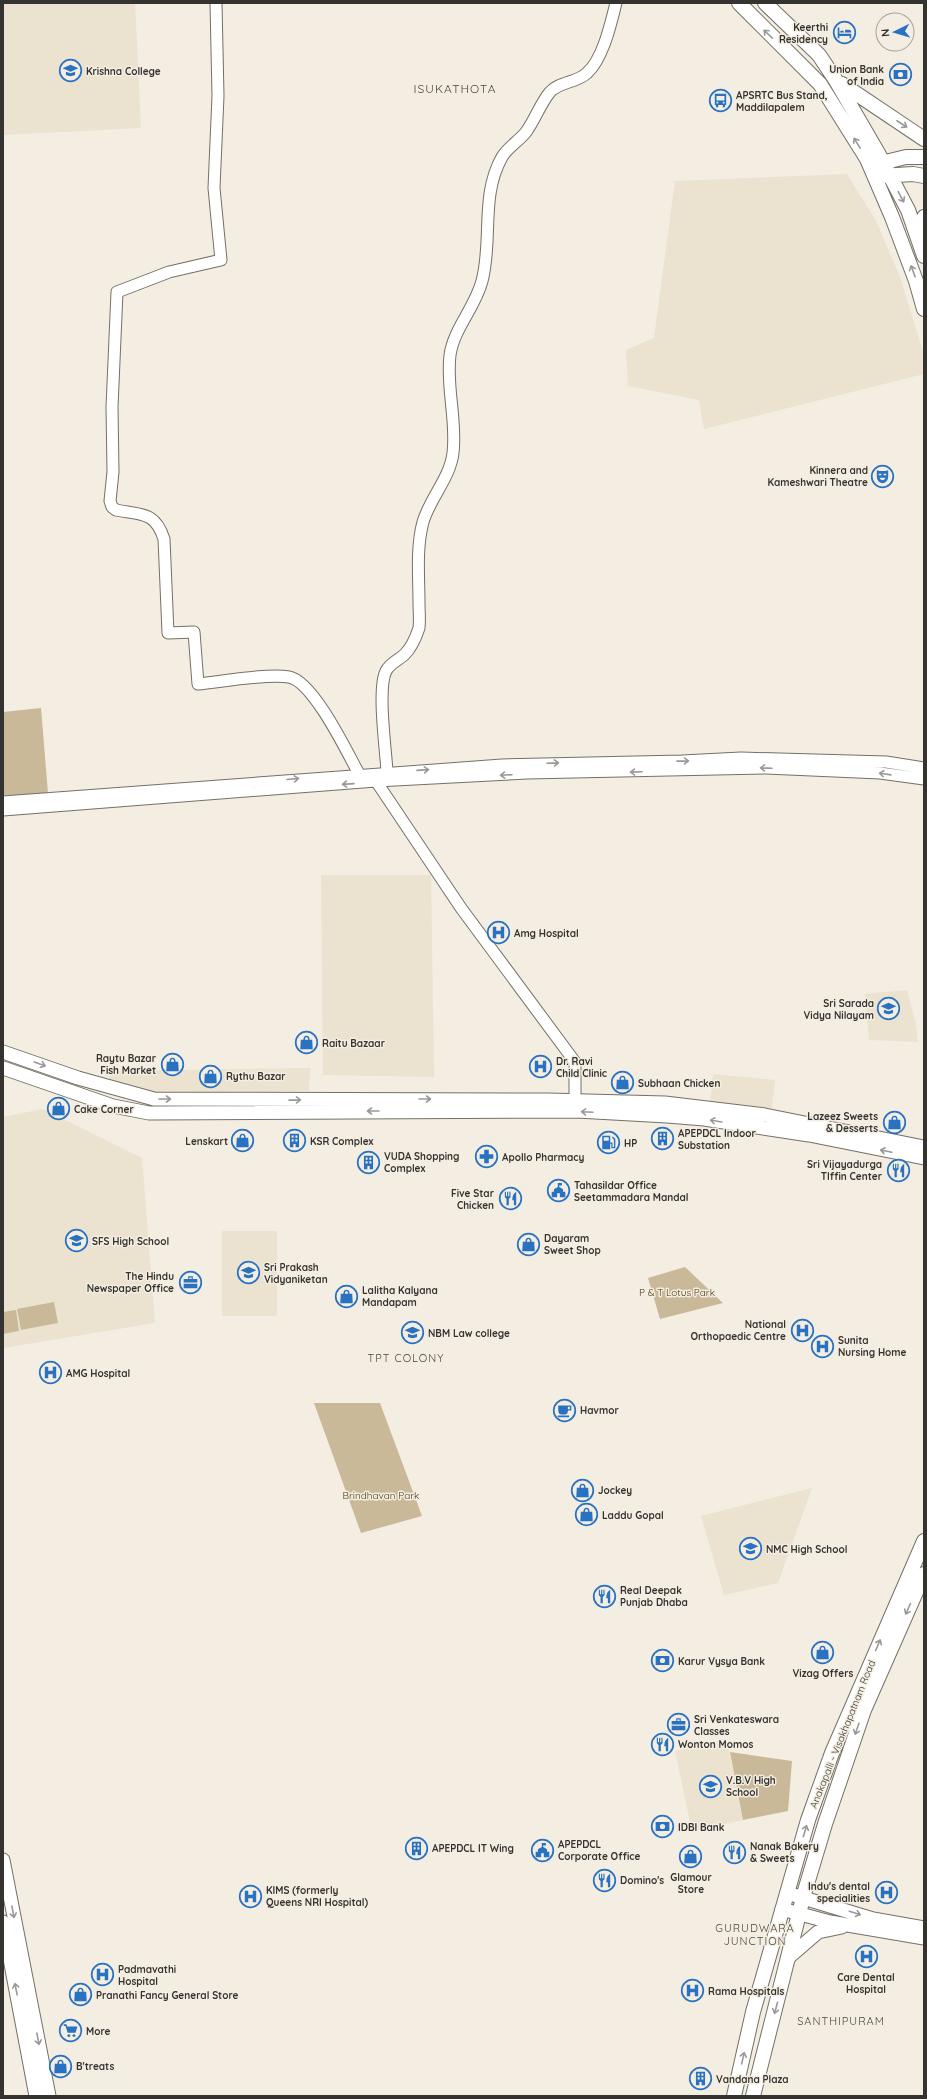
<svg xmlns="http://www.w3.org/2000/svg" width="927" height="2099" font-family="Quicksand,sans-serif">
	<rect width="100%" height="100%" fill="#f3ede2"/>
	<path fill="#ebe2d0" d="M 4,3 L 135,3 L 141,128 L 3,135 Z
		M 847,174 L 876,221 L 900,277 L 924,355 L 924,374 L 704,429 L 699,400 L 628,386 L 626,350 L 654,338 L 675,181 Z
		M 321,875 L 431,875 L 434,1077 L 323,1075 Z
		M 907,990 L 916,1024 L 918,1042 L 869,1040 L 865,994 Z
		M 310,1068 L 309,1091 L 150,1092 L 109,1080 L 111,1071 Z
		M 713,1074 L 775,1080 L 772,1108 L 710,1103 Z
		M 43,1109 L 142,1158 L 155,1323 L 3,1348 L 3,1117 Z
		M 222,1231 L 277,1231 L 277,1316 L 222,1316 Z
		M 812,1488 L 778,1583 L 724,1595 L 701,1516 Z
		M 727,1740 L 743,1820 L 692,1831 L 675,1751 Z"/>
	<path fill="#cab998" d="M 41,708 L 48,793 L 3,796 L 3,712 Z
		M 685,1267 L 723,1303 L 660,1319 L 648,1278 Z
		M 54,1302 L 58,1323 L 21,1330 L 17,1309 Z
		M 16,1310 L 19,1331 L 3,1334 L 3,1312 Z
		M 314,1403 L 380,1403 L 422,1516 L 361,1533 Z
		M 730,1752 L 792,1761 L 788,1811 L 743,1820 Z"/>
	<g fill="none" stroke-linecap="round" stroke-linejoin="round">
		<defs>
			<path id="tertiary" d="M 216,3 L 218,96 L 214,188 L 221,260 L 169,272 L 117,292 L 112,407 L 113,472 L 110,501 L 112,507 L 116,510 C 141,515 155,511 164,539 L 168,633 L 194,632 L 198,684 C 220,682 268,673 289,677 C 313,681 347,752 359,774 L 376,781 L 461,908 L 575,1062 L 575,1100
				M 387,772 C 386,751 377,688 386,671 C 390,663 399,660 405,654 C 411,648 416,637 419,628 C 420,620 419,611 419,603 C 419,577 416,548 423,522 C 430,498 450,478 453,453 C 457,420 446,388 450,355 C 454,328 475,308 482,281 C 493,240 480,196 502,157 C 508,147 519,141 526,132 C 535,120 540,104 550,92 C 560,81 577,83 587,73 C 603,59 611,23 616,3
				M 3,802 L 502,765 L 682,761 L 741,758 L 886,762 L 924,768
				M 3,810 L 376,781 L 527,773 L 766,768 L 880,773 L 924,779"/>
			<path id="secondary" d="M 3,1052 L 78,1078 L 154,1099 L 548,1100 L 665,1103 L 765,1115 L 924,1147
				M 3,1068 L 113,1106 L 149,1113 L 577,1111 L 667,1116 L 704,1119 L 809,1135 L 924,1158
				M 3,1860 L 49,2096
				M 787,1893 L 873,1919 L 924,1928
				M 782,1909 L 830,1922 L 924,1938
				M 3,1922 L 36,2096
				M 789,1957 L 818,1932 L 842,1927"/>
			<path id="primary" d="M 739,3 L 820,84 L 867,159 L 892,217 L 916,281 L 924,309
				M 765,3 L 819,55 L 835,79 L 878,153 L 908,210 L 924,256
				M 842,84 L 924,139
				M 873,165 L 906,157 L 924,157
				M 881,176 L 913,174 L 924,176
				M 919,242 L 924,217
				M 734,2096 L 753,2012 L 808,1820 L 832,1753 L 924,1541
				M 753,2096 L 804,1894 L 825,1824 L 864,1710 L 924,1574"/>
		</defs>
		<use href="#tertiary" stroke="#757067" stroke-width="13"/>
		<use href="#secondary" stroke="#757067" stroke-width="15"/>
		<use href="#primary" stroke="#757067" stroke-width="16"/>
		<use href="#tertiary" stroke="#fff" stroke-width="11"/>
		<use href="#secondary" stroke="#fff" stroke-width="13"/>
		<use href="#primary" stroke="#fff" stroke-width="14"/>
	</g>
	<defs><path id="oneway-shaft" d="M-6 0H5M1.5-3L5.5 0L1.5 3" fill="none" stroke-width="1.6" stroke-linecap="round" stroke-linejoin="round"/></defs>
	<g stroke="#9a9997">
		<use href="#oneway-shaft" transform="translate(768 34) rotate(-136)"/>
		<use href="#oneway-shaft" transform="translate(902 124) rotate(33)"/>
		<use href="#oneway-shaft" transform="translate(857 143) rotate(-122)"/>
		<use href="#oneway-shaft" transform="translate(901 197) rotate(62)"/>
		<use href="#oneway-shaft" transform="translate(913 271) rotate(-110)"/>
		<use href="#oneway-shaft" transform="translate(683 761) rotate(-1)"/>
		<use href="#oneway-shaft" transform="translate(553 763) rotate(-2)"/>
		<use href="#oneway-shaft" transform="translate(766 768) rotate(-178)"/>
		<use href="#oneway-shaft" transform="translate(423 770) rotate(-4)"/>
		<use href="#oneway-shaft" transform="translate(636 772) rotate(178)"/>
		<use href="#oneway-shaft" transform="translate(885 774) rotate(-172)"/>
		<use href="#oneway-shaft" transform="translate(506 775) rotate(177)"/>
		<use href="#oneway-shaft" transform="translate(293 779) rotate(-5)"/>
		<use href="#oneway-shaft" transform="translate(348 784) rotate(176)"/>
		<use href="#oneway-shaft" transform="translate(40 1064) rotate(20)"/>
		<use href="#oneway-shaft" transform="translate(165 1099)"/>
		<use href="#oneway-shaft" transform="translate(425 1099)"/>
		<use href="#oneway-shaft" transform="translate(295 1100) rotate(-1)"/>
		<use href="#oneway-shaft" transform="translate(373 1111) rotate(180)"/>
		<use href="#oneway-shaft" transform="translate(587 1112) rotate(-177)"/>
		<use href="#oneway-shaft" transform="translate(716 1121) rotate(-171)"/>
		<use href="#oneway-shaft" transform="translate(886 1151) rotate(-168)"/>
		<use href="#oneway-shaft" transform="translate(908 1609) rotate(114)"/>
		<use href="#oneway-shaft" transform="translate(878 1645) rotate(-67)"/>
		<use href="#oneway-shaft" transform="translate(857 1729) rotate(109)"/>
		<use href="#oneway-shaft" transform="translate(805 1831) rotate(-74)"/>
		<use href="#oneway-shaft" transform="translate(13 1912) rotate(79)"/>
		<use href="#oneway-shaft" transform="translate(855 1913) rotate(18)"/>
		<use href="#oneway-shaft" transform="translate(16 1989) rotate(-101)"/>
		<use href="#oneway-shaft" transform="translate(776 2008) rotate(105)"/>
		<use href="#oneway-shaft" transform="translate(38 2039) rotate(79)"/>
		<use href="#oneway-shaft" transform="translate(743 2058) rotate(-77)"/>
	</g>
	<defs>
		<symbol id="hotel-ring" viewBox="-11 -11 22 22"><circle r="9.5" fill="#f3ede2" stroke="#2972c2" stroke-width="1.5"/><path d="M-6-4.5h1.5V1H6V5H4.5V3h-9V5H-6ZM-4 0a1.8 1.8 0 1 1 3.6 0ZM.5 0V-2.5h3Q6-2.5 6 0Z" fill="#2972c2"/></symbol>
		<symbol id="university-ring" viewBox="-11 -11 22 22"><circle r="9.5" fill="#f3ede2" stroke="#2972c2" stroke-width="1.5"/><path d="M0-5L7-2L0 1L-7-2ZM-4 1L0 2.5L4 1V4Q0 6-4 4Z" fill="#2972c2"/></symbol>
		<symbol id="bank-ring" viewBox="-11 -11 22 22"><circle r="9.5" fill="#f3ede2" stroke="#2972c2" stroke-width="1.5"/><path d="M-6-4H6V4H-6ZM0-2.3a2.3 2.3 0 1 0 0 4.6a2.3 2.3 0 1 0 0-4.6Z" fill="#2972c2"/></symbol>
		<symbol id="bus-ring" viewBox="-11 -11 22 22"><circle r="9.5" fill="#f3ede2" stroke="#2972c2" stroke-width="1.5"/><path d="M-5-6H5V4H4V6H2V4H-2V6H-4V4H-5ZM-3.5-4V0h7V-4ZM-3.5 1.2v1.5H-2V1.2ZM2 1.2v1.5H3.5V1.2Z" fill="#2972c2"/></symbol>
		<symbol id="theatre-ring" viewBox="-11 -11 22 22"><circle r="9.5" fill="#f3ede2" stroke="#2972c2" stroke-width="1.5"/><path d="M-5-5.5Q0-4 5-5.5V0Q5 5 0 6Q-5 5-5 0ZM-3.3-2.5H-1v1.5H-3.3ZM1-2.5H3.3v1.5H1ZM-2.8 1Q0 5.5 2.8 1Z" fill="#2972c2"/></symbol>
		<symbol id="hospital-ring" viewBox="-11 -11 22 22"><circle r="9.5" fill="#f3ede2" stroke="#2972c2" stroke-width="1.5"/><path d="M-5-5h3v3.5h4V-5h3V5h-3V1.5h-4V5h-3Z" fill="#2972c2"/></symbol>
		<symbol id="school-ring" viewBox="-11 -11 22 22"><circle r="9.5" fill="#f3ede2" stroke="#2972c2" stroke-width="1.5"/><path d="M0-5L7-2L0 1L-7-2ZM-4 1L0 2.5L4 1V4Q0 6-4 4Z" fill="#2972c2"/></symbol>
		<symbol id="shop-ring" viewBox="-11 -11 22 22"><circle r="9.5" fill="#f3ede2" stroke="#2972c2" stroke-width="1.5"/><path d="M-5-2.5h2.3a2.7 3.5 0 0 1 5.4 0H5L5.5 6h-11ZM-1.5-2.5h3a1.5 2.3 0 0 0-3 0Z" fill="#2972c2"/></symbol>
		<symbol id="building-ring" viewBox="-11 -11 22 22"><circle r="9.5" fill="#f3ede2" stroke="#2972c2" stroke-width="1.5"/><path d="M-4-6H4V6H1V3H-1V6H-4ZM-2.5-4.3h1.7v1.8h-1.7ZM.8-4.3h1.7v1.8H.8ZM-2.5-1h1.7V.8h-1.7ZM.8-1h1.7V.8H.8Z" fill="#2972c2"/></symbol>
		<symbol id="fuel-ring" viewBox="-11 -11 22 22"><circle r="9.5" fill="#f3ede2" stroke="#2972c2" stroke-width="1.5"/><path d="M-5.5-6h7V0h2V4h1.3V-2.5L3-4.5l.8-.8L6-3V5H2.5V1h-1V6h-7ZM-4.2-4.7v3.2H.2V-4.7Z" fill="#2972c2"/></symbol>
		<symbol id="pharmacy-ring" viewBox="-11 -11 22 22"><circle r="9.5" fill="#f3ede2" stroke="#2972c2" stroke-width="1.5"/><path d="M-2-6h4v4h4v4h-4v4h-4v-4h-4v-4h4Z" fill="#2972c2"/></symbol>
		<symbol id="restaurant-ring" viewBox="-11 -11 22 22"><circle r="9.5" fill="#f3ede2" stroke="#2972c2" stroke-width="1.5"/><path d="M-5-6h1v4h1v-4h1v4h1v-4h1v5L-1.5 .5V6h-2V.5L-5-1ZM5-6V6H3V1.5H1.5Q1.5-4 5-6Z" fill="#2972c2"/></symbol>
		<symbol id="civic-ring" viewBox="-11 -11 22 22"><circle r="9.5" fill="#f3ede2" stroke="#2972c2" stroke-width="1.5"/><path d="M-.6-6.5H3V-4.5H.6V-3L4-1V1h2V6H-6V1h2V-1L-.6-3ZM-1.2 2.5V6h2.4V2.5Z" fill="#2972c2"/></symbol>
		<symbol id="office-ring" viewBox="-11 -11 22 22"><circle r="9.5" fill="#f3ede2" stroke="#2972c2" stroke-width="1.5"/><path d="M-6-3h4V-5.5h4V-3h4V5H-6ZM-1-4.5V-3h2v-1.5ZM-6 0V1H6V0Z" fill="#2972c2"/></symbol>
		<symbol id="cafe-ring" viewBox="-11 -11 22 22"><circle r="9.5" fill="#f3ede2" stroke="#2972c2" stroke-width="1.5"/><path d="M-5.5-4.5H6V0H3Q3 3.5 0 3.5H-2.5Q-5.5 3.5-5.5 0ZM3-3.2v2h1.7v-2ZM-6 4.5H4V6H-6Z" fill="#2972c2"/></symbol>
		<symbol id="supermarket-ring" viewBox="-11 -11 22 22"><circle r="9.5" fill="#f3ede2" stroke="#2972c2" stroke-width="1.5"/><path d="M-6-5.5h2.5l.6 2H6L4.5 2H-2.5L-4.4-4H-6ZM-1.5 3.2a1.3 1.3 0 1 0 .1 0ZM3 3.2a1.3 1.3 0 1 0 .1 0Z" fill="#2972c2"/></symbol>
	</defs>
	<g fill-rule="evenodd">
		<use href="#hotel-ring" x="832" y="20" width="25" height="25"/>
		<use href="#university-ring" x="58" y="58" width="25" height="25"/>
		<use href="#bank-ring" x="888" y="62" width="25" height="25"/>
		<use href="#bus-ring" x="708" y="88" width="25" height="25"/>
		<use href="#theatre-ring" x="870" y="464" width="25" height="25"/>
		<use href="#hospital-ring" x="486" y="920" width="25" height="25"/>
		<use href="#school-ring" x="876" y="996" width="25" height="25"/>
		<use href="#shop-ring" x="294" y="1030" width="25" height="25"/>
		<use href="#shop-ring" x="160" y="1052" width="25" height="25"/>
		<use href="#hospital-ring" x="528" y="1054" width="25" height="25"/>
		<use href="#shop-ring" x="198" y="1064" width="25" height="25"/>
		<use href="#shop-ring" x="610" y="1070" width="25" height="25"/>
		<use href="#shop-ring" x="46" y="1096" width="25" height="25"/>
		<use href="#shop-ring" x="882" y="1110" width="25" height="25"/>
		<use href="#building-ring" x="650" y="1126" width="25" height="25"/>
		<use href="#shop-ring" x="230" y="1128" width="25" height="25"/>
		<use href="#building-ring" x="282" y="1128" width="25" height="25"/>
		<use href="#fuel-ring" x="596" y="1130" width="25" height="25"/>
		<use href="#pharmacy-ring" x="474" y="1144" width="25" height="25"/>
		<use href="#building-ring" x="356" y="1150" width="25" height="25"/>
		<use href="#restaurant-ring" x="886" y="1158" width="25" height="25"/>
		<use href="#civic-ring" x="546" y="1178" width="25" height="25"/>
		<use href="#restaurant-ring" x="498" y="1186" width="25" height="25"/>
		<use href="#school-ring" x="64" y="1228" width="25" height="25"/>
		<use href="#shop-ring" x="516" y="1232" width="25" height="25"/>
		<use href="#school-ring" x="236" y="1260" width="25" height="25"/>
		<use href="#office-ring" x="178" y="1270" width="25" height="25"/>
		<use href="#shop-ring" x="334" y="1284" width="25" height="25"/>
		<use href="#hospital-ring" x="790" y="1318" width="25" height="25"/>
		<use href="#university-ring" x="400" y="1320" width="25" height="25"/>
		<use href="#hospital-ring" x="810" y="1334" width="25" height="25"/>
		<use href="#hospital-ring" x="38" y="1360" width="25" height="25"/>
		<use href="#cafe-ring" x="552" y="1398" width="25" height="25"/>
		<use href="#shop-ring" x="570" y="1478" width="25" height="25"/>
		<use href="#shop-ring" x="574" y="1502" width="25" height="25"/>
		<use href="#school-ring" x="738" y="1536" width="25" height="25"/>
		<use href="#restaurant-ring" x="592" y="1584" width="25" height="25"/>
		<use href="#shop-ring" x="810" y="1640" width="25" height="25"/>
		<use href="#bank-ring" x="650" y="1648" width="25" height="25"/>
		<use href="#office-ring" x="666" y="1712" width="25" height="25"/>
		<use href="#restaurant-ring" x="650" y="1732" width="25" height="25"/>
		<use href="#school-ring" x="698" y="1774" width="25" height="25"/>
		<use href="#bank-ring" x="650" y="1814" width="25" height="25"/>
		<use href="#building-ring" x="404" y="1836" width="25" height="25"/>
		<use href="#civic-ring" x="530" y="1838" width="25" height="25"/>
		<use href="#restaurant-ring" x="722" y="1840" width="25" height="25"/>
		<use href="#shop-ring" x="678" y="1844" width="25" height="25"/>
		<use href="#restaurant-ring" x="592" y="1868" width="25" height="25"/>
		<use href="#hospital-ring" x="874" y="1880" width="25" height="25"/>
		<use href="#hospital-ring" x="238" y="1884" width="25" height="25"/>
		<use href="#hospital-ring" x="854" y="1944" width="25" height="25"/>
		<use href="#hospital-ring" x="90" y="1962" width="25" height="25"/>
		<use href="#hospital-ring" x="680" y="1978" width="25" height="25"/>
		<use href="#shop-ring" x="68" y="1982" width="25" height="25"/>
		<use href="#supermarket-ring" x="58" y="2018" width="25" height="25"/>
		<use href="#shop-ring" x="48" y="2054" width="25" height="25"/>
		<use href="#building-ring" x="688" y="2066" width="25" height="25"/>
	</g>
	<g text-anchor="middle" stroke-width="3" stroke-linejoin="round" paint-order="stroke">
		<g font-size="10" font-weight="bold" fill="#35332f" stroke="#f3ede2" text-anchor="start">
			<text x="828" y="31" text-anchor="end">Keerthi<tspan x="828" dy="12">Residency</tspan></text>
			<text x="884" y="73" text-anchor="end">Union Bank<tspan x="884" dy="12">of India</tspan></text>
			<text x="86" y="75">Krishna College</text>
			<text x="736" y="99">APSRTC Bus Stand,<tspan x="736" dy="12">Maddilapalem</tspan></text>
			<text x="868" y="474" text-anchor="end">Kinnera and<tspan x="868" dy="12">Kameshwari Theatre</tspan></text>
			<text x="514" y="937">Amg Hospital</text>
			<text x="874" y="1007" text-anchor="end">Sri Sarada<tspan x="874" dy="12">Vidya Nilayam</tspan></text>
			<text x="322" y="1047">Raitu Bazaar</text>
			<text x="156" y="1062" text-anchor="end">Raytu Bazar<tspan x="156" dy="12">Fish Market</tspan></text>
			<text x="556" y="1065">Dr. Ravi<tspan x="556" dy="12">Child Clinic</tspan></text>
			<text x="226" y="1080">Rythu Bazar</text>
			<text x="638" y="1087">Subhaan Chicken</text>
			<text x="74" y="1113">Cake Corner</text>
			<text x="878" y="1120" text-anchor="end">Lazeez Sweets<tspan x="878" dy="12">&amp; Desserts</tspan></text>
			<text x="678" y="1137">APEPDCL Indoor<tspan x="678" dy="12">Substation</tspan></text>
			<text x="228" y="1145" text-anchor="end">Lenskart</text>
			<text x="310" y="1145">KSR Complex</text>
			<text x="624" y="1147">HP</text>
			<text x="384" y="1160">VUDA Shopping<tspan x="384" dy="12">Complex</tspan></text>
			<text x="502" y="1161">Apollo Pharmacy</text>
			<text x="882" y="1168" text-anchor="end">Sri Vijayadurga<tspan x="882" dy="12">TIffin Center</tspan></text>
			<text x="574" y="1189">Tahasildar Office<tspan x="574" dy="12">Seetammadara Mandal</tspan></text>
			<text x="494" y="1197" text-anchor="end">Five Star<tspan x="494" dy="12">Chicken</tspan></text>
			<text x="544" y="1242">Dayaram<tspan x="544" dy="12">Sweet Shop</tspan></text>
			<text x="92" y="1245">SFS High School</text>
			<text x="264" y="1271">Sri Prakash<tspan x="264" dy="12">Vidyaniketan</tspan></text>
			<text x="174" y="1280" text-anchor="end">The Hindu<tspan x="174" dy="12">Newspaper Office</tspan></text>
			<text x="362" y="1294">Lalitha Kalyana<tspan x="362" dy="12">Mandapam</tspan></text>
			<text x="786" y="1328" text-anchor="end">National<tspan x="786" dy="12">Orthopaedic Centre</tspan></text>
			<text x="428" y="1337">NBM Law college</text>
			<text x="838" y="1344">Sunita<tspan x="838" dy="12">Nursing Home</tspan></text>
			<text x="66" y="1377">AMG Hospital</text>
			<text x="580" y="1414">Havmor</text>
			<text x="598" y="1494">Jockey</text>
			<text x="602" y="1519">Laddu Gopal</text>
			<text x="766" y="1553">NMC High School</text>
			<text x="620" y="1594">Real Deepak<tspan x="620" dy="12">Punjab Dhaba</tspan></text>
			<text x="678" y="1665">Karur Vysya Bank</text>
			<text x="823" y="1677" text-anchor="middle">Vizag Offers</text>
			<text x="694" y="1723">Sri Venkateswara<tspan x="694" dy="12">Classes</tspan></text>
			<text x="678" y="1748">Wonton Momos</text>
			<text x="726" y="1784">V.B.V High<tspan x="726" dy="12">School</tspan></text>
			<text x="678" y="1831">IDBI Bank</text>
			<text x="558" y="1848">APEPDCL<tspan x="558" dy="12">Corporate Office</tspan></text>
			<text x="750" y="1850">Nanak Bakery<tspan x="750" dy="12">&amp; Sweets</tspan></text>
			<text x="432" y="1852">APEPDCL IT Wing</text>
			<text x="691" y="1881" text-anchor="middle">Glamour<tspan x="691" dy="12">Store</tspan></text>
			<text x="620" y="1884">Domino's</text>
			<text x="870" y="1890" text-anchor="end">Indu's dental<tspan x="870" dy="12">specialities</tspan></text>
			<text x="266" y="1894">KIMS (formerly<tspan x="266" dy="12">Queens NRI Hospital)</tspan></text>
			<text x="118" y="1973">Padmavathi<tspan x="118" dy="12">Hospital</tspan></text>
			<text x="866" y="1981" text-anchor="middle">Care Dental<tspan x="866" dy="12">Hospital</tspan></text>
			<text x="708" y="1995">Rama Hospitals</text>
			<text x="96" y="1999">Pranathi Fancy General Store</text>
			<text x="86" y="2035">More</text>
			<text x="76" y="2070">B'treats</text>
			<text x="716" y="2083">Vandana Plaza</text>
		</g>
		<g font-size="10" fill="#4c390f" stroke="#f3ede2">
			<text x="677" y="1296">P &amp; T Lotus Park</text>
			<text x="381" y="1499">Brindhavan Park</text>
		</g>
		<g font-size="10" fill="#35332f" stroke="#f3ede2">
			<text transform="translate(842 1734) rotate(-68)" y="4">Anakapalli - Visakhapatnam Road</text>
		</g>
		<g font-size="11" letter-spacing="1" fill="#4d483f" stroke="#f3ede2">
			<text x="406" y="1362">TPT COLONY</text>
			<text x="755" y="1932">GURUDWARA<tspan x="755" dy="13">JUNCTION</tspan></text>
			<text x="841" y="2025">SANTHIPURAM</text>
		</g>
		<g font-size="12" letter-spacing="1" fill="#4d483f" stroke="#f3ede2">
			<text x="455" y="93">ISUKATHOTA</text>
		</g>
	</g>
	<rect width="927" height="2099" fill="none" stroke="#35332f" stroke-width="8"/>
	<g transform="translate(895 32) rotate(265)"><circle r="19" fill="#f3ede2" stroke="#a7a39a"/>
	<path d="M0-3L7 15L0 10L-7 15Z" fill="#2972c2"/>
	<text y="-6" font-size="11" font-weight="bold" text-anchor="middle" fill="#35332f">N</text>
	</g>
</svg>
